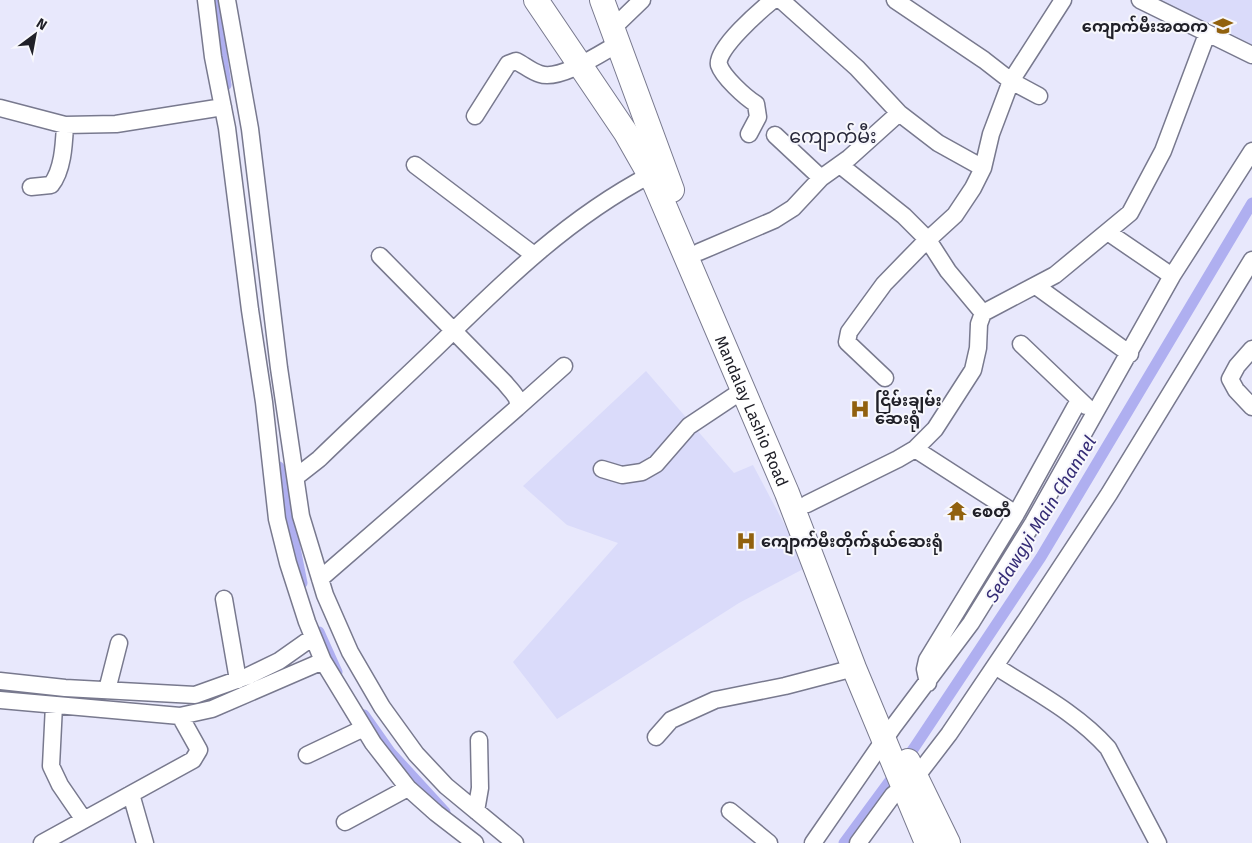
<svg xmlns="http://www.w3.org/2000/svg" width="1252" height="843" font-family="'Fira Sans','Noto Sans Myanmar',sans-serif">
	<rect width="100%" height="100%" fill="#e8e8fc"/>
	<path fill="#dadbfa" d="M 1138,0 L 1252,0 L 1252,53 Z
		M 646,371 L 734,473 L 753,465 L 807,567 L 739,603 L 557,719 L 513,662 L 618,543 L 567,525 L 523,486 Z"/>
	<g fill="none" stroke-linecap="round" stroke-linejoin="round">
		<path stroke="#afaff0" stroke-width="11" d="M 214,0 L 226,85
			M 279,467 L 302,583
			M 319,632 L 337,672
			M 364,715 L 390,752 L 445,812
			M 844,843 L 914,748 L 1041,557 L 1252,203"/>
		<defs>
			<path id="minor" d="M 206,0 L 213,57 L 227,128 L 250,310 L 264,402 L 277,519 L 288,563 L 307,622 L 323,661 L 373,743 L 408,788 L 436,813 L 475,843
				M 227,0 L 250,129 L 279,368 L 301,516 L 325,595 L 350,652 L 382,707 L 416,754 L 446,786 L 515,843
				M 781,0 L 857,68 L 899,113 L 938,143 L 983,168
				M 895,0 L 984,60 L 1011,81 L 1039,96
				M 1140,0 L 1252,55
				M 614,27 L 642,0
				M 0,108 L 65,125 L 116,124 L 223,107
				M 475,116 L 508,64 L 516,61 C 524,65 532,72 540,74 C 560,81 601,53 619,43
				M 749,134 L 758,117 L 756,104 C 745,97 723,77 719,65 C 715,49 762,9 773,0
				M 775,135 L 821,178
				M 415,165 L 534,255
				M 840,165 L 904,216 L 928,240 L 948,271 L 983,313
				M 31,187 L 51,185 C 63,170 64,144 65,125
				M 1109,233 L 1172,276
				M 699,252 L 774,220 L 793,208 L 821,178 L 849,158 L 899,113
				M 1036,286 L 1130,354
				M 1021,344 L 1086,406
				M 1252,349 L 1237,366 L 1230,379 L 1236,390 L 1252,407
				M 885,378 L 847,342 L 849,332 L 884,284 L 920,247 L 955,215 L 973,188 L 983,168 L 991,134 L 1011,81 L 1063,0
				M 517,408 L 564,366
				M 915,449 L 1016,514
				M 602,469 L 622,475 L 642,472 L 656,464 L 689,426 L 743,390
				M 296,477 L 319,459 C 360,419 402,381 443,341 C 507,278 570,217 650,175
				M 807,504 L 898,459 L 915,449 L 935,429 L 973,370 L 978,348 L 979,324 L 983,313 L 1055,275 L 1130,213 L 1163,151 L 1207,34
				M 320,579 L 517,408 C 521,398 511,391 505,383 L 380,256
				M 224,599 L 238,680
				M 995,666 C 1034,691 1077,713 1108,748 L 1158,843
				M 0,681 L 65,688 L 195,695 L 248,676 L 279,661 L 313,637
				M 928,683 L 925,669 L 927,660 L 1016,514 L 1079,400
				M 107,690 L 119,643
				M 0,700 L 180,716 L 212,709 L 323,661
				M 54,705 L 51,766 L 60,785 L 84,820
				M 656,737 L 671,720 L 715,700 L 785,686 L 854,668
				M 307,755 L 364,728
				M 131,794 L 145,843
				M 476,811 L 480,788 L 479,740
				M 730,811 L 769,843
				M 345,822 L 408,788
				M 42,843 L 193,760 L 199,750 L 180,716
				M 813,843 L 893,727 L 971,623 L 1033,523 L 1172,276 L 1252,151
				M 858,843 L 893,795 L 916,777 L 949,734 L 1026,620 L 1109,494 L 1252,260"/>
			<g id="highway">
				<path id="s1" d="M 536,0 L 626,133 L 655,184 L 787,493 L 854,668 L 927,843"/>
				<path d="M 602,0 L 672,190"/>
				<path d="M 908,761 L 948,843"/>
			</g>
		</defs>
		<use href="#minor" stroke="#78798e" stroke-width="19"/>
		<use href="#highway" stroke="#78798e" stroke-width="26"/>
		<use href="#minor" stroke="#fff" stroke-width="16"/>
		<use href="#highway" stroke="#fff" stroke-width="24"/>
	</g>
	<defs>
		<symbol id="school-bare" viewBox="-9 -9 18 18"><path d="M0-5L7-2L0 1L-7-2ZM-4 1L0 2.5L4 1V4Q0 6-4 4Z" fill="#91610e" stroke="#f7f7fc" stroke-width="2.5" paint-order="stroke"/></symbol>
		<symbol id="hospital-bare" viewBox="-9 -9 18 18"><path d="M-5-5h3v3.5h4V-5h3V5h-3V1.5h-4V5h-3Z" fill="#91610e" stroke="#f7f7fc" stroke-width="2.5" paint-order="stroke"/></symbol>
		<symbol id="temple-bare" viewBox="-9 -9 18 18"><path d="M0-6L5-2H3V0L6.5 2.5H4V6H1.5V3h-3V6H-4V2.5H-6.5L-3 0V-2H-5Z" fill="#91610e" stroke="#f7f7fc" stroke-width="2.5" paint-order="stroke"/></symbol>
	</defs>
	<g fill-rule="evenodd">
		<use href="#school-bare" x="1209" y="12" width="28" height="28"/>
		<use href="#hospital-bare" x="846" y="395" width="28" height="28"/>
		<use href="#temple-bare" x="943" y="497" width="28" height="28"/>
		<use href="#hospital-bare" x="732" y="527" width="28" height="28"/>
	</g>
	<g text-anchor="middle" stroke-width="4" stroke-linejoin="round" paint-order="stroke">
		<g font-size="16" font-weight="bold" fill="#202028" stroke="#f7f7fc" text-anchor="start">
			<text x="1208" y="32" text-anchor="end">ကျောက်မီးအထက</text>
			<text x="875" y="406">ငြိမ်းချမ်း<tspan x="875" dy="18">ဆေးရုံ</tspan></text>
			<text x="972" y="517">စေတီ</text>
			<text x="761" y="547">ကျောက်မီးတိုက်နယ်ဆေးရုံ</text>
		</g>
		<g font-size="16" fill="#202028" stroke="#f7f7fc">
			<text dy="6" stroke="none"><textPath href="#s1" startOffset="466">Mandalay Lashio Road</textPath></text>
		</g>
		<g font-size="18" font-style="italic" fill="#352c76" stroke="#f7f7fc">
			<text transform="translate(1041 519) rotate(-58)" y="6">Sedawgyi Main Channel</text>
		</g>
		<g font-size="19" fill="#28283a" stroke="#f7f7fc">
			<text x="833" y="143">ကျောက်မီး</text>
		</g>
	</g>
	<g transform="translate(35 35) rotate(32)" stroke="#f7f7fc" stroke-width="4" paint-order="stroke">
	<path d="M0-4L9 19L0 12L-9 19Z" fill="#202028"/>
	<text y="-8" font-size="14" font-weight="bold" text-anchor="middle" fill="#202028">N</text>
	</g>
</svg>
